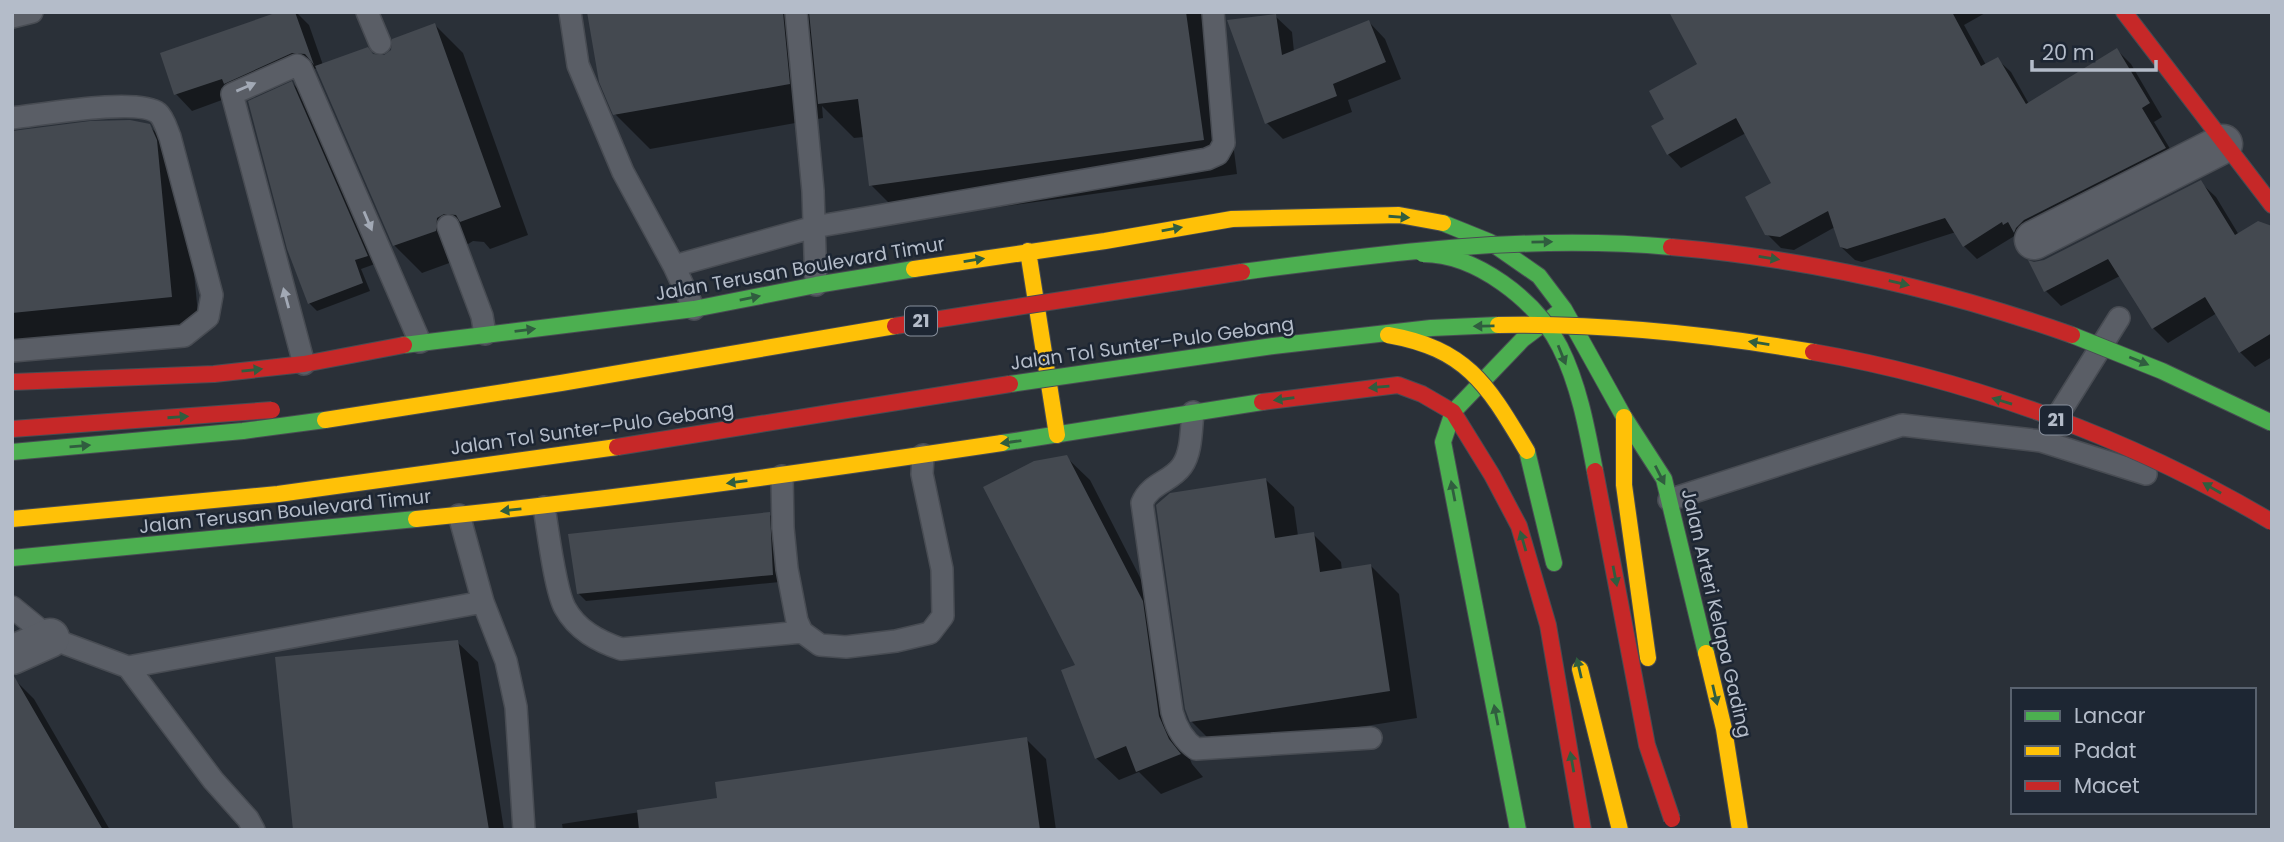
<svg xmlns="http://www.w3.org/2000/svg" width="2284" height="842" font-family="Poppins,sans-serif">
	<rect width="100%" height="100%" fill="#2a3038"/>
	<path fill="#0007" d="M 283,12 L 296,12 L 309,25 L 323,65 L 373,56 L 385,57 L 435,25 L 463,53 L 528,235 L 490,249 L 484,242 L 473,241 L 465,246 L 463,258 L 422,273 L 394,245 L 318,69 L 309,68 L 192,111 L 176,94 Z
		M 589,12 L 1216,12 L 1237,174 L 906,220 L 871,185 L 864,137 L 854,138 L 822,106 L 823,118 L 650,149 L 615,114 Z
		M 1671,12 L 1987,12 L 1964,25 L 1986,65 L 1997,59 L 2011,72 L 2029,104 L 2117,50 L 2131,64 L 2162,117 L 2154,122 L 2178,162 L 2018,238 L 2016,235 L 1977,259 L 1964,246 L 1956,232 L 1862,262 L 1855,260 L 1841,247 L 1835,227 L 1794,250 L 1781,248 L 1767,234 L 1773,184 L 1746,133 L 1681,168 L 1668,154 L 1666,119 L 1700,65 Z
		M 1275,16 L 1292,32 L 1294,52 L 1369,22 L 1385,39 L 1401,79 L 1348,100 L 1352,112 L 1283,139 L 1267,123 Z
		M 292,83 L 300,91 L 375,264 L 361,269 L 370,291 L 317,311 L 309,303 Z
		M 149,126 L 178,154 L 184,170 L 199,324 L 12,343 L 12,131 Z
		M 2200,182 L 2216,197 L 2239,235 L 2272,230 L 2272,357 L 2255,367 L 2240,352 L 2217,313 L 2168,343 L 2153,328 L 2120,276 L 2061,306 L 2046,291 L 2045,261 Z
		M 1066,457 L 1090,480 L 1165,626 L 1182,740 L 1192,764 L 1203,777 L 1161,794 L 1139,772 L 1119,780 L 1096,758 L 1077,666 Z
		M 1266,480 L 1294,507 L 1298,536 L 1313,534 L 1341,562 L 1342,571 L 1371,566 L 1399,594 L 1417,718 L 1219,749 L 1191,721 Z
		M 769,514 L 777,522 L 780,582 L 586,601 L 578,593 Z
		M 457,642 L 478,662 L 504,830 L 295,830 Z
		M 14,679 L 34,699 L 110,830 L 12,830 Z
		M 1026,739 L 1046,759 L 1056,830 L 563,830 L 562,824 L 719,800 Z"/>
	<path fill="#444950" d="M 278,12 L 295,12 L 314,65 L 305,54 L 292,53 L 224,84 L 222,79 L 174,95 L 160,53 Z
		M 587,12 L 783,12 L 790,84 L 613,115 L 599,82 Z
		M 809,12 L 1186,12 L 1204,140 L 869,186 L 858,99 L 818,104 Z
		M 1669,12 L 1952,12 L 1981,66 L 1998,57 L 2026,104 L 2117,48 L 2150,103 L 2142,108 L 2166,148 L 2024,220 L 2016,228 L 2014,233 L 2008,222 L 2003,225 L 2002,222 L 1963,247 L 1945,218 L 1847,249 L 1840,247 L 1828,211 L 1780,237 L 1765,235 L 1745,197 L 1771,183 L 1736,118 L 1667,155 L 1651,126 L 1664,119 L 1649,91 L 1697,64 Z
		M 1276,14 L 1282,55 L 1369,20 L 1386,62 L 1333,84 L 1337,96 L 1265,124 L 1227,20 Z
		M 435,23 L 501,207 L 460,222 L 456,215 L 444,214 L 437,218 L 436,231 L 393,246 L 315,66 L 368,47 L 373,54 L 384,55 L 391,50 L 392,39 Z
		M 292,81 L 368,256 L 355,260 L 363,283 L 308,304 L 287,249 L 248,101 Z
		M 130,120 L 150,124 L 157,140 L 172,297 L 12,313 L 12,131 L 90,121 Z
		M 2201,180 L 2235,235 L 2258,221 L 2272,226 L 2272,333 L 2239,353 L 2205,297 L 2152,329 L 2108,259 L 2044,292 L 2028,260 L 2034,262 L 2044,260 Z
		M 1067,455 L 1143,601 L 1159,716 L 1169,739 L 1181,754 L 1136,772 L 1126,746 L 1095,759 L 1061,670 L 1075,665 L 983,487 L 1034,461 Z
		M 1266,478 L 1275,538 L 1314,532 L 1320,572 L 1371,564 L 1390,691 L 1190,722 L 1185,709 L 1156,505 L 1170,493 Z
		M 770,512 L 773,575 L 577,594 L 568,534 Z
		M 458,640 L 489,830 L 293,830 L 275,657 Z
		M 12,676 L 14,676 L 103,830 L 12,830 Z
		M 1027,737 L 1040,830 L 639,830 L 637,810 L 717,798 L 715,782 Z"/>
	<g fill="none" stroke-linecap="round" stroke-linejoin="round">
		<defs>
			<path id="lane" d="M 367,12 L 380,43
				M 570,12 L 578,65 L 623,172 L 674,266 L 694,309
				M 796,12 L 813,191 L 816,285
				M 12,17 L 32,12
				M 12,118 C 41,115 137,97 158,113 C 164,118 167,130 170,137 L 212,295 L 208,317 L 184,336 L 12,351
				M 448,226 L 482,316 L 485,334
				M 674,266 L 814,227 L 1207,159 L 1218,154 L 1224,143 L 1213,12
				M 304,364 L 232,94 L 297,65 L 301,68 L 420,342
				M 1193,412 C 1191,429 1192,452 1182,466 C 1171,482 1150,483 1142,503 L 1172,712 C 1176,727 1183,740 1196,749 L 1371,738
				M 2050,428 L 2119,318
				M 782,476 L 783,528 L 787,569 L 797,621 L 802,632 L 820,645 L 846,647 L 896,641 L 930,633 L 943,616 L 942,569 L 922,474 L 923,455
				M 1669,500 L 1902,425 L 2041,441 L 2146,474
				M 544,507 C 548,530 555,590 565,608 C 577,630 598,641 621,649 L 802,632
				M 459,515 L 483,602
				M 12,607 L 50,638 L 128,667 L 483,602 L 506,661 L 516,707 L 524,830
				M 128,667 L 213,780 L 248,819 L 254,830"/>
			<path id="street" d="M 2034,240 L 2223,144
				M 12,655 L 50,638"/>
			<path id="fast" d="M 1443,223 L 1490,242 L 1539,276 L 1564,309 L 1624,417 L 1664,479 L 1706,653
				M 404,345 L 694,309 L 816,285 L 914,269
				M 1002,443 L 1262,402
				M 1527,451 L 1554,563
				M 12,558 L 416,519
				M 1518,830 L 1443,442 L 1453,412 L 1523,339 L 1559,312"/>
			<path id="slow" d="M 1028,251 L 1057,435
				M 914,269 L 1105,241 L 1232,219 L 1399,215 L 1443,223
				M 1624,417 L 1624,485 L 1648,658
				M 416,519 C 612,500 807,472 1002,443
				M 1706,653 L 1724,729 L 1740,830
				M 1580,669 L 1620,830"/>
			<path id="jam" d="M 2124,12 L 2272,205
				M 12,382 L 214,374 L 304,364 L 404,345
				M 1262,402 L 1398,385 L 1422,394 L 1453,412 L 1492,475 L 1519,526 L 1548,625 L 1583,830"/>
		</defs>
		<use href="#lane" stroke="#484c53" stroke-width="24"/>
		<use href="#street" stroke="#484c53" stroke-width="41"/>
		<use href="#fast" stroke="#484c53" stroke-width="18"/>
		<use href="#slow" stroke="#484c53" stroke-width="18"/>
		<use href="#jam" stroke="#484c53" stroke-width="18"/>
		<use href="#lane" stroke="#5a5e66" stroke-width="21"/>
		<use href="#street" stroke="#5a5e66" stroke-width="38"/>
		<use href="#fast" stroke="#4caf50" stroke-width="16"/>
		<use href="#slow" stroke="#ffc107" stroke-width="16"/>
		<use href="#jam" stroke="#c62828" stroke-width="16"/>
		<defs>
			<path id="fast-bridge" d="M 1423,254 C 1476,254 1536,300 1560,347 C 1579,385 1587,429 1595,471
				M 1242,272 C 1384,253 1527,234 1671,247
				M 2072,335 L 2162,371 L 2272,423
				M 1010,384 L 1273,346 L 1431,328 L 1498,325
				M 12,452 L 243,431 L 325,420"/>
			<path id="slow-bridge" d="M 1498,325 C 1604,323 1708,334 1813,352
				M 1388,335 C 1468,349 1488,386 1527,451
				M 325,420 L 561,383 L 895,326
				M 12,519 L 278,494 L 617,447"/>
			<path id="jam-bridge" d="M 1671,247 C 1809,259 1942,289 2072,335
				M 895,326 L 1242,272
				M 1813,352 C 1973,380 2132,439 2272,522
				M 12,429 L 272,410
				M 617,447 L 1010,384
				M 1595,471 L 1647,745 L 1672,819"/>
		</defs>
		<use href="#fast-bridge" stroke="#484c53" stroke-width="18" stroke-linecap="butt"/>
		<use href="#slow-bridge" stroke="#484c53" stroke-width="18" stroke-linecap="butt"/>
		<use href="#jam-bridge" stroke="#484c53" stroke-width="18" stroke-linecap="butt"/>
		<use href="#fast-bridge" stroke="#4caf50" stroke-width="16"/>
		<use href="#slow-bridge" stroke="#ffc107" stroke-width="16"/>
		<use href="#jam-bridge" stroke="#c62828" stroke-width="16"/>
	</g>
	<defs><path id="oneway-solid" d="M-6-.8H1V-3.2L6.5 0L1 3.2V.8H-6Z" transform="scale(1.75)"/></defs>
	<g fill="#a2a9b5">
		<use href="#oneway-solid" transform="translate(246 87) rotate(-23)"/>
		<use href="#oneway-solid" transform="translate(368 221) rotate(67)"/>
		<use href="#oneway-solid" transform="translate(286 298) rotate(-105)"/>
	</g>
	<g fill="#305d3f">
		<use href="#oneway-solid" transform="translate(1399 217) rotate(4)"/>
		<use href="#oneway-solid" transform="translate(1172 229) rotate(-10)"/>
		<use href="#oneway-solid" transform="translate(1542 242) rotate(-1)"/>
		<use href="#oneway-solid" transform="translate(1769 258) rotate(9)"/>
		<use href="#oneway-solid" transform="translate(974 260) rotate(-9)"/>
		<use href="#oneway-solid" transform="translate(1899 283) rotate(13)"/>
		<use href="#oneway-solid" transform="translate(750 298) rotate(-11)"/>
		<use href="#oneway-solid" transform="translate(1484 326) rotate(179)"/>
		<use href="#oneway-solid" transform="translate(525 330) rotate(-7)"/>
		<use href="#oneway-solid" transform="translate(1759 343) rotate(-171)"/>
		<use href="#oneway-solid" transform="translate(1562 355) rotate(68)"/>
		<use href="#oneway-solid" transform="translate(2139 361) rotate(22)"/>
		<use href="#oneway-solid" transform="translate(252 370) rotate(-6)"/>
		<use href="#oneway-solid" transform="translate(1379 387) rotate(175)"/>
		<use href="#oneway-solid" transform="translate(1284 399) rotate(172)"/>
		<use href="#oneway-solid" transform="translate(2002 401) rotate(-163)"/>
		<use href="#oneway-solid" transform="translate(178 417) rotate(-4)"/>
		<use href="#oneway-solid" transform="translate(1011 442) rotate(172)"/>
		<use href="#oneway-solid" transform="translate(80 446) rotate(-5)"/>
		<use href="#oneway-solid" transform="translate(1660 475) rotate(63)"/>
		<use href="#oneway-solid" transform="translate(737 482) rotate(173)"/>
		<use href="#oneway-solid" transform="translate(2212 488) rotate(-150)"/>
		<use href="#oneway-solid" transform="translate(1453 491) rotate(-101)"/>
		<use href="#oneway-solid" transform="translate(511 510) rotate(174)"/>
		<use href="#oneway-solid" transform="translate(1523 541) rotate(-106)"/>
		<use href="#oneway-solid" transform="translate(1615 576) rotate(79)"/>
		<use href="#oneway-solid" transform="translate(1579 668) rotate(-103)"/>
		<use href="#oneway-solid" transform="translate(1715 695) rotate(77)"/>
		<use href="#oneway-solid" transform="translate(1496 715) rotate(-101)"/>
		<use href="#oneway-solid" transform="translate(1572 762) rotate(-100)"/>
	</g>
	<g text-anchor="middle" stroke-width="5" stroke-linejoin="round" paint-order="stroke">
		<g fill="#1d2633" stroke="#878f9c" stroke-width="2">
			<rect x="905" y="306.5" width="32" height="29" rx="5"/>
			<rect x="2040" y="405.5" width="32" height="29" rx="5"/>
		</g>
		<g font-size="18" font-weight="bold" fill="#b4bcc9">
			<text x="921" y="327">21</text>
			<text x="2056" y="426">21</text>
		</g>
		<g font-size="19" fill="#b4bcc9" stroke="#1d2633">
			<text transform="translate(800 268) rotate(-10)" y="7">Jalan Terusan Boulevard Timur</text>
			<text transform="translate(1152 343) rotate(-8)" y="7">Jalan Tol Sunter–Pulo Gebang</text>
			<text transform="translate(592 428) rotate(-8)" y="7">Jalan Tol Sunter–Pulo Gebang</text>
			<text transform="translate(285 511) rotate(-6)" y="7">Jalan Terusan Boulevard Timur</text>
			<text transform="translate(1717 613) rotate(77)" y="7">Jalan Arteri Kelapa Gading</text>
		</g>
	</g>
	<rect width="2284" height="842" fill="none" stroke="#b4bcc9" stroke-width="28"/>
	<rect x="2011" y="688" width="245" height="126" fill="#1d2633" stroke="#59626f" stroke-width="2"/>
	<rect x="2025" y="711" width="35" height="10" fill="#4caf50" stroke="#59626f" stroke-width="2"/>
	<text x="2074" y="723" font-size="21" fill="#b4bcc9">Lancar</text>
	<rect x="2025" y="746" width="35" height="10" fill="#ffc107" stroke="#59626f" stroke-width="2"/>
	<text x="2074" y="758" font-size="21" fill="#b4bcc9">Padat</text>
	<rect x="2025" y="781" width="35" height="10" fill="#c62828" stroke="#59626f" stroke-width="2"/>
	<text x="2074" y="793" font-size="21" fill="#b4bcc9">Macet</text>
	<path d="M2032 60v10h124v-10" fill="none" stroke="#b4bcc9" stroke-width="3.5"/>
	<text x="2042" y="60" font-size="21" fill="#b4bcc9" stroke="#1d2633" stroke-width="5" paint-order="stroke">20 m</text>
</svg>
